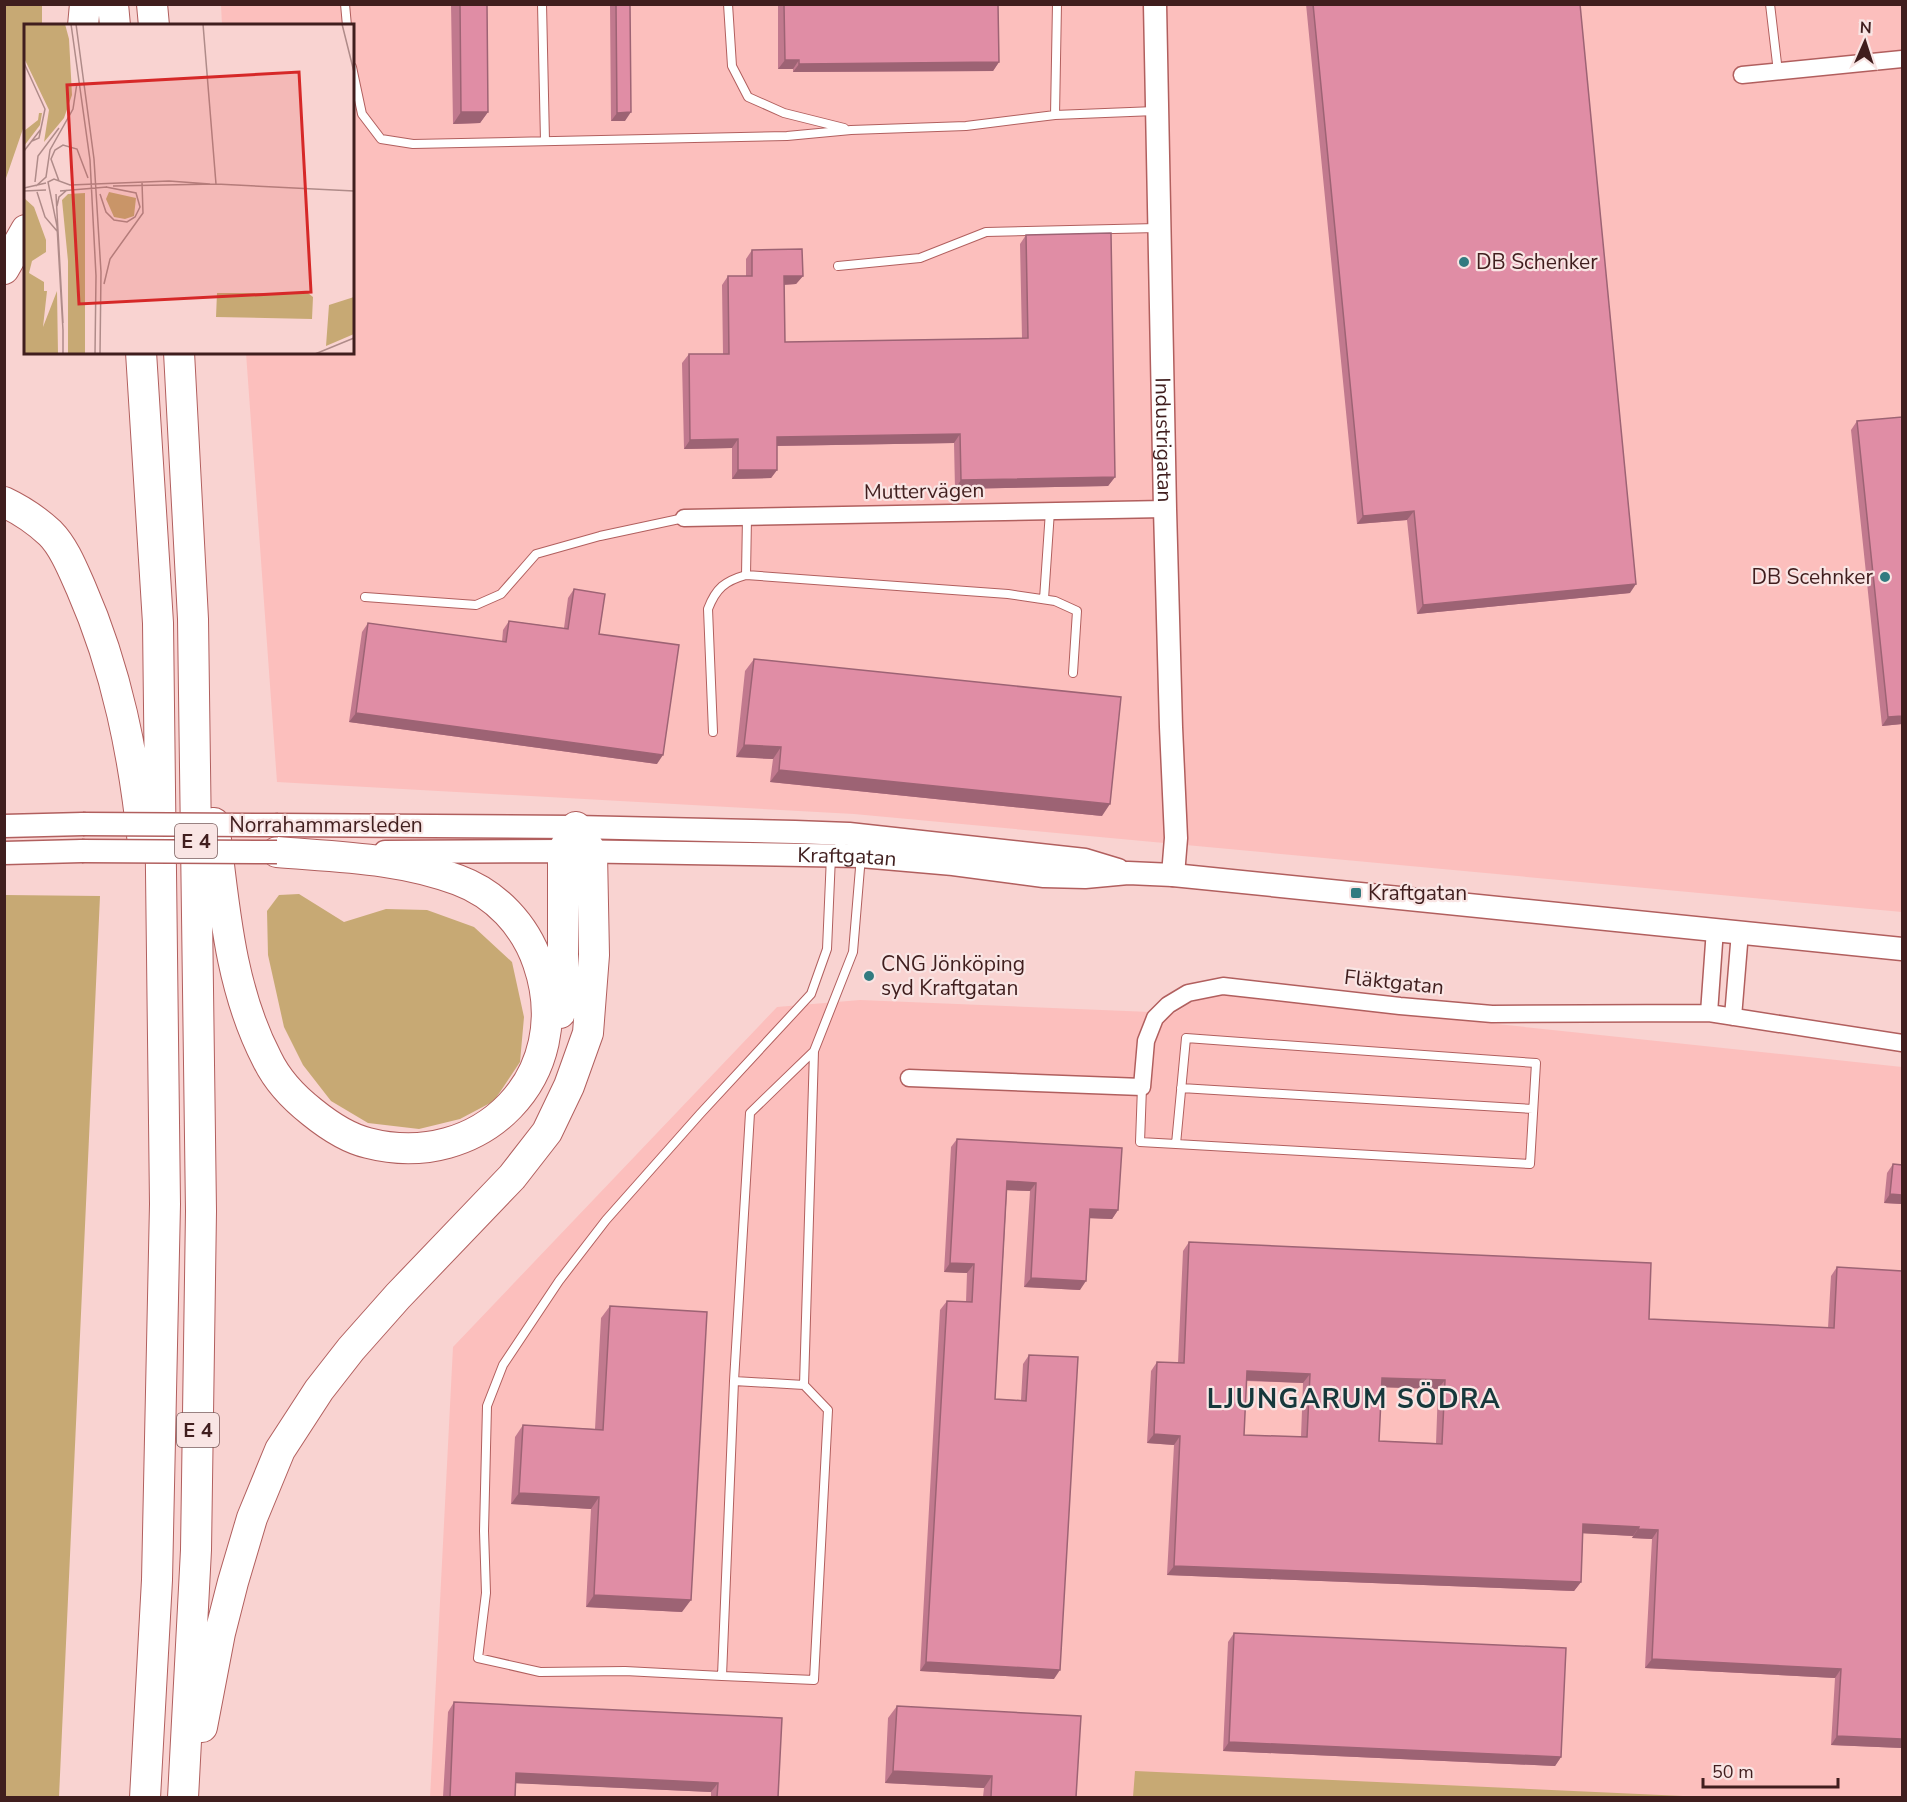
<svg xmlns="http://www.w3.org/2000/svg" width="1907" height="1802" font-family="'Nunito Sans',sans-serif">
	<rect width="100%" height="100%" fill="#f9d3d1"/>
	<path fill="#fcbfbd" d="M 221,5 L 1902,5 L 1902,912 L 854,814 L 277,782 L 246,353 L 352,352 L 352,26 L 222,25 Z
		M 1214,994 L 1902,1067 L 1902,1797 L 430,1798 L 453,1347 L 777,1007 L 860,1000 L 1175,1013 L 1190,1003 Z"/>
	<path fill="#c7a974" d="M 5,4 L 42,5 L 42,25 L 26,26 L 25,123 L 5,181 Z
		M 299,894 L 344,922 L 386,909 L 427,910 L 474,927 L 512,962 L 524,1017 L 520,1062 L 494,1101 L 460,1119 L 419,1129 L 368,1123 L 331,1101 L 303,1065 L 284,1027 L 268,955 L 267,911 L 279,895 Z
		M 5,895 L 100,896 L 59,1797 L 5,1797 Z
		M 1135,1771 L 1705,1797 L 1133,1797 Z"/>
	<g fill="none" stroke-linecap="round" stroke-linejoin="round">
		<defs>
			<path id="lane" d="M 345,4 L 347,26
				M 542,4 L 545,141
				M 728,4 L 732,66 L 748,97 L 784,113 L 844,128
				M 1770,4 L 1778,72
				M 352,67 L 362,114 L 381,139 L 413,144 L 787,136 L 851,130 L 966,126 L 1055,115 L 1155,111
				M 1055,115 L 1057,4
				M 838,266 L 920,258 L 986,232 L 1157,228
				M 746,575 L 1008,594 L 1055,601 L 1077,611 L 1073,673
				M 365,597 L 476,605 L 501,594 L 536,554 L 600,536 L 684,518
				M 1044,599 L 1050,511
				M 713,732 L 708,609 C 716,588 725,581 746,575 L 747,517
				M 849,834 L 861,856 L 853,952 L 814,1051 L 750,1113 L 734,1381 L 722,1676 L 625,1671 L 540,1672 L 478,1658 L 486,1593 L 484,1531 L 487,1406 L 503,1365 L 559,1281 L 606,1220 L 700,1114 L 811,994 L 827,949 L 831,856 Z
				M 1142,1087 L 1140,1142 L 1176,1144 L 1530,1164 L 1536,1063 L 1186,1038 L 1176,1144
				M 1181,1088 L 1533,1109
				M 734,1381 L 804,1385
				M 722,1676 L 814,1680 L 828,1410 L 804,1385 L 814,1051"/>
			<path id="street" d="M 1742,75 L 1902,59
				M 684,518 L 1165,509
				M 1709,1013 L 1715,929
				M 1733,1017 L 1740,932
				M 909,1078 L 1142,1087 L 1146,1041 L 1155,1018 L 1168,1005 L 1188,993 L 1223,986 L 1400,1006 L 1492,1014 L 1709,1013 L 1902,1043"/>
			<g id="secondary">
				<path id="s1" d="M 1155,4 L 1165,509 L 1171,727 L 1176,838 L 1173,875"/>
				<path d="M 278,825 L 576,827 L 795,832 L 849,834 L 1085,860 L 1118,870"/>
				<path d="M 4,826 L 83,824"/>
				<path id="s2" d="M 385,852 L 563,851 L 861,856 L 953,864 L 1044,876 L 1085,877 L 1128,873 L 1173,875 L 1902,949"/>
				<path d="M 4,853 L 82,851"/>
			</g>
			<path id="highway" d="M 113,4 L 115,26
				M 152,4 L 154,26
				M 83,26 L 85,4
				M 4,269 L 26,230
				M 141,352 L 158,623 L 165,1204 L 157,1580 L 145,1798
				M 179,352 L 193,619 L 201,1211 L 196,1550 L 183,1798
				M 4,502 C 21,510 36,520 50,533 C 64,547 73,570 81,588 C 117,670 134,756 143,844
				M 214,823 C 224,903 229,986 267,1059 C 277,1080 294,1098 312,1112 C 328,1125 347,1138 368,1143 C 480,1172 577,1076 538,963 C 525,925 496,894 458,880 C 400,858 338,857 277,852
				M 560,1013 L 563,967 L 563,851 L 576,827
				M 202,1727 L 220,1633 L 233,1582 L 252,1518 L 280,1450 L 319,1390 L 351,1349 L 398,1296 L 512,1177 L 547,1132 L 569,1086 L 588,1033 L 594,955 L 592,853 L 576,827"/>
		</defs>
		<use href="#lane" stroke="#b15f5e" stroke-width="10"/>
		<use href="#street" stroke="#b15f5e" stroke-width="19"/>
		<use href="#secondary" stroke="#b15f5e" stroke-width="25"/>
		<use href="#highway" stroke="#b15f5e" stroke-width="32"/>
		<use href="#lane" stroke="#fff" stroke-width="8"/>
		<use href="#street" stroke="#fff" stroke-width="16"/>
		<use href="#secondary" stroke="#fff" stroke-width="22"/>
		<use href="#highway" stroke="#fff" stroke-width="30"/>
		<defs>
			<path id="secondary-bridge" d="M 83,824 L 278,825
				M 82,851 L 277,852"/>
		</defs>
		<use href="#secondary-bridge" stroke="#b15f5e" stroke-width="25" stroke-linecap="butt"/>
		<use href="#secondary-bridge" stroke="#fff" stroke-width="22"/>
	</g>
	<path fill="#c1798e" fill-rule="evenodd" d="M 451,4 L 487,4 L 488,112 L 480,123 L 453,124 Z
		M 610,4 L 630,4 L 625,121 L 611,121 Z
		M 778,4 L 998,4 L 999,62 L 993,71 L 793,72 L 793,69 L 778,69 Z
		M 1306,4 L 1580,4 L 1630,593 L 1417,614 L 1407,520 L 1357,524 Z
		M 1026,235 L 1115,477 L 1108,486 L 955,489 L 954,443 L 777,446 L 777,470 L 771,478 L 732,479 L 732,448 L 684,449 L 682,363 L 689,354 L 723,354 L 722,285 L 728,276 L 746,276 L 746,259 L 752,250 L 803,276 L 796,284 L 784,285 L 785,342 L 1022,338 L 1020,244 Z
		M 1857,421 L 1902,724 L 1882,726 L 1851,430 Z
		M 574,589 L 599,634 L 657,764 L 349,722 L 362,632 L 368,623 L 502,642 L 503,630 L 509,621 L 564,628 L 568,598 Z
		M 754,659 L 1102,816 L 770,782 L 773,759 L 736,757 L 745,671 Z
		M 957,1139 L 1118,1210 L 1112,1219 L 1090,1218 L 1080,1290 L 1024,1287 L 1030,1191 L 1007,1190 L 995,1399 L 1021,1400 L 1023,1364 L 1029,1355 L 1054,1679 L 920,1671 L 940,1310 L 947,1301 L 966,1302 L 967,1273 L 944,1272 L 951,1147 Z
		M 1893,1164 L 1902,1165 L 1902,1204 L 1884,1203 L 1887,1173 Z
		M 1189,1242 L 1649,1319 L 1828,1328 L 1831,1276 L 1837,1267 L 1902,1748 L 1831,1745 L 1835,1678 L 1645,1668 L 1652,1539 L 1632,1538 L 1633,1536 L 1583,1533 L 1581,1582 L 1574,1591 L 1167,1575 L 1174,1445 L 1147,1443 L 1151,1371 L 1157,1362 L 1178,1363 L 1183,1251 ZM 1246,1381 L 1303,1383 L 1301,1437 L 1244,1435 ZM 1381,1387 L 1438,1389 L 1436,1443 L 1379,1441 Z
		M 610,1306 L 682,1612 L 586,1607 L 591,1509 L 511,1504 L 515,1437 L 523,1425 L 595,1429 L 601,1318 Z
		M 1234,1633 L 1561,1757 L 1555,1766 L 1223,1751 L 1228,1642 Z
		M 454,1702 L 778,1797 L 711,1797 L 711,1792 L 516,1783 L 515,1797 L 443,1797 L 448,1712 Z
		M 897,1706 L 1076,1797 L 983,1797 L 984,1788 L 885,1783 L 888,1718 Z"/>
	<path fill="#9d6374" d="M 785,60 L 799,60 L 793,69 L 778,69 Z
		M 999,62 L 993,71 L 793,72 L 799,64 Z
		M 461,112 L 488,112 L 480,123 L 453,124 Z
		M 631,112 L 625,121 L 611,121 L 617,113 Z
		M 784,276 L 803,276 L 796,284 L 778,285 Z
		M 960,434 L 954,443 L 771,446 L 777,437 Z
		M 738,439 L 732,448 L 684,449 L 690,440 Z
		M 738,470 L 777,470 L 771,478 L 732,479 Z
		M 1115,477 L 1108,486 L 955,489 L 961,480 Z
		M 1414,511 L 1407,520 L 1357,524 L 1363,516 Z
		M 1636,584 L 1630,593 L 1417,614 L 1423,605 Z
		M 356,713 L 663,755 L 657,764 L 349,722 Z
		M 1902,716 L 1902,724 L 1882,726 L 1888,717 Z
		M 744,745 L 781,747 L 773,759 L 736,757 Z
		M 779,770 L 1110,804 L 1102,816 L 770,782 Z
		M 1007,1181 L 1036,1183 L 1030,1191 L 1001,1190 Z
		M 1890,1194 L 1902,1195 L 1902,1204 L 1884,1203 Z
		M 1090,1209 L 1118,1210 L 1112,1219 L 1084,1218 Z
		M 950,1263 L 974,1264 L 967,1273 L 944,1272 Z
		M 1031,1278 L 1086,1281 L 1080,1290 L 1024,1287 Z
		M 1247,1371 L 1310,1374 L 1303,1383 L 1240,1380 Z
		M 1382,1378 L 1445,1380 L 1438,1389 L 1375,1387 Z
		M 1154,1434 L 1180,1436 L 1174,1445 L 1147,1443 Z
		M 519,1493 L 599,1497 L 591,1509 L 511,1504 Z
		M 1583,1524 L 1639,1527 L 1633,1536 L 1577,1533 Z
		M 1638,1529 L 1658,1530 L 1652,1539 L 1632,1538 Z
		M 1174,1566 L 1581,1582 L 1574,1591 L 1167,1575 Z
		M 594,1595 L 691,1600 L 682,1612 L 586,1607 Z
		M 1652,1659 L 1841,1669 L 1835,1678 L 1645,1668 Z
		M 926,1662 L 1060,1670 L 1054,1679 L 920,1671 Z
		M 1837,1736 L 1902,1739 L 1902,1748 L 1831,1745 Z
		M 1229,1742 L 1561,1757 L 1555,1766 L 1223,1751 Z
		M 893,1771 L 992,1776 L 984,1788 L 885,1783 Z
		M 516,1773 L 718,1783 L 711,1792 L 510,1783 Z"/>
	<path fill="#e08da5" stroke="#9d6374" stroke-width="1.5" fill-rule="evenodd" d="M 460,4 L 487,4 L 488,112 L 461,112 Z
		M 616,4 L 630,4 L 631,112 L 617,113 Z
		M 784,4 L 998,4 L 999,62 L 799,64 L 799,60 L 785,60 Z
		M 1313,4 L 1580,4 L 1636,584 L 1423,605 L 1414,511 L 1363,516 Z
		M 1111,233 L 1115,477 L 961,480 L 960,434 L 777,437 L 777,470 L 738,470 L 738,439 L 690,440 L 689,354 L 729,354 L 728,276 L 752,276 L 752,250 L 802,249 L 803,276 L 784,276 L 785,342 L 1028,338 L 1026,235 Z
		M 1902,417 L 1902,716 L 1888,717 L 1857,421 Z
		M 574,589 L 605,594 L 599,634 L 679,645 L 663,755 L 356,713 L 368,623 L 506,642 L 509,621 L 568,629 Z
		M 754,659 L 1121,697 L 1110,804 L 779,770 L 781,747 L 744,745 Z
		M 957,1139 L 1122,1148 L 1118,1210 L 1090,1209 L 1086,1281 L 1031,1278 L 1036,1183 L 1007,1181 L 995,1399 L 1026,1401 L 1029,1355 L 1078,1357 L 1060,1670 L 926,1662 L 947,1301 L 972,1302 L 974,1264 L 950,1263 Z
		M 1893,1164 L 1902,1165 L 1902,1195 L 1890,1194 Z
		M 1189,1242 L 1651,1263 L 1649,1319 L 1834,1328 L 1837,1267 L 1902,1271 L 1902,1739 L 1837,1736 L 1841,1669 L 1652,1659 L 1658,1530 L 1638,1529 L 1639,1527 L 1583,1524 L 1581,1582 L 1174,1566 L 1180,1436 L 1154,1434 L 1157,1362 L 1184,1363 ZM 1247,1371 L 1310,1374 L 1307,1437 L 1244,1435 ZM 1382,1378 L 1445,1380 L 1442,1444 L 1379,1441 Z
		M 610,1306 L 707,1312 L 691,1600 L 594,1595 L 599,1497 L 519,1493 L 523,1425 L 603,1430 Z
		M 1234,1633 L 1566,1648 L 1561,1757 L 1229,1742 Z
		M 454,1702 L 782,1718 L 778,1797 L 717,1797 L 718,1783 L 516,1773 L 515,1797 L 450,1797 Z
		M 897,1706 L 1081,1716 L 1076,1797 L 991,1797 L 992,1776 L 893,1771 Z"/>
	<g fill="#327b80" stroke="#f9e5e4" stroke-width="2">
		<circle cx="1464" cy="262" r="6"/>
		<circle cx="1885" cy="577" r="6"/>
		<rect x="1350" y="887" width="12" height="12" rx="3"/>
		<circle cx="869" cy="976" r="6"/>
	</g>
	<g text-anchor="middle" stroke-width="4.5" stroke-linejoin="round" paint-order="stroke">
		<g fill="#f9e5e4" stroke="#785a59" stroke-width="1.5">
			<rect x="175" y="824" width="42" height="34" rx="4.5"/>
			<rect x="177" y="1413" width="42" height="34" rx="4.5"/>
		</g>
		<g font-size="20" font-weight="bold" fill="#401e1e">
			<text x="196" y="848">E 4</text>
			<text x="198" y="1437">E 4</text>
		</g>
		<g font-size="21" fill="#401e1e" stroke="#f9e5e4" text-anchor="start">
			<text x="1476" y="269">DB Schenker</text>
			<text x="1873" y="584" text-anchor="end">DB Scehnker</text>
			<text x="1368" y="900">Kraftgatan</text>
			<text x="881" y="971">CNG Jönköping<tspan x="881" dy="24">syd Kraftgatan</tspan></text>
		</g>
		<g font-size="21" fill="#401e1e" stroke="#f9e5e4">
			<text dy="7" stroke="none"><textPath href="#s1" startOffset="436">Industrigatan</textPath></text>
			<text transform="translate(924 491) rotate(-1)" y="7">Muttervägen</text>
			<text x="326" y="832">Norrahammarsleden</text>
			<text dy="7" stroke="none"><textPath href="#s2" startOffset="462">Kraftgatan</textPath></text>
			<text transform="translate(1394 982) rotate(6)" y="7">Fläktgatan</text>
		</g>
		<g font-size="27" font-weight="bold" letter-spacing="1.5" fill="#16383b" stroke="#f9e5e4">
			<text x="1354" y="1408">LJUNGARUM SÖDRA</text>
		</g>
	</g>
	<g transform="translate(24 24)">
		<rect width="330" height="330" fill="#f9d3d1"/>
		<path d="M 0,0 L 41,0 L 45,15 L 48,71 L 40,94 L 20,118 L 25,86 L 0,34 ZM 15,89 L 18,89 L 16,101 L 0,122 L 0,107 L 14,96 ZM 85,168 L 112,174 L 110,192 L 101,195 L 90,193 L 82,175 ZM 61,169 L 61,330 L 44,330 L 44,237 L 38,176 L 44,170 ZM 0,174 L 10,183 L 22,216 L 22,228 L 8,237 L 5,249 L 20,258 L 20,267 L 23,267 L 19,303 L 33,267 L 34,330 L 0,330 ZM 193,269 L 284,269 L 289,273 L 288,295 L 192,293 ZM 330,273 L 330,310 L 302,322 L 305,281 Z" fill="#c7a974"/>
		<path fill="none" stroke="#af8b89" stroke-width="1.5" d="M 47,0 L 66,136 L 72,252 L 71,330M 52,0 L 70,135 L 77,248 L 76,330M 179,0 L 192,160M 318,0 L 330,48M 0,39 L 21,85 L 15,114 L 8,117M 0,127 L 17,105M 35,157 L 27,135 L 31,126 L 39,121 L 53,125 L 64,154M 11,158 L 14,132 L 35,104M 12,162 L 22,153 L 26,126 L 49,85 L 53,59M 89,162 L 192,160 L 330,167M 0,164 L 22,159M 0,167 L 22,166M 36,167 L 83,163M 13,168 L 21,193 L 33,207M 32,170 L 39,299M 76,170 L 82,188 L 90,196 L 103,198 L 111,193 L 116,183 L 112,169 L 82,163M 33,182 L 35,173 L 43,166M 80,260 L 86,235 L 119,189 L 118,158M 39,306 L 33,202 L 24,158 L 30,155 L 46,161 L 145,157 L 186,160M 39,306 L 39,330M 291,330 L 330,314"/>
		<path fill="#d62828" fill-opacity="0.15" stroke="#d62828" stroke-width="3" d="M 275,48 L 287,268 L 55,280 L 43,61 Z"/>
		<rect width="330" height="330" fill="none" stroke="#401e1e" stroke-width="3"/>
	</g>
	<rect width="1907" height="1802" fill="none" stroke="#401e1e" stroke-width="12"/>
	<g transform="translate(1865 42) rotate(3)" stroke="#f9e5e4" stroke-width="4.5" paint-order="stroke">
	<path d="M0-4.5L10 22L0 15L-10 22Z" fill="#401e1e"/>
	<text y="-9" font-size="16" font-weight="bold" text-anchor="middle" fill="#401e1e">N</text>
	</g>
	<path d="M1703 1778v9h135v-9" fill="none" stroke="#401e1e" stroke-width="3"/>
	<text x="1712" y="1778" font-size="18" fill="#401e1e" stroke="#f9e5e4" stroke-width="4.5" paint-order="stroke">50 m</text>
</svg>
